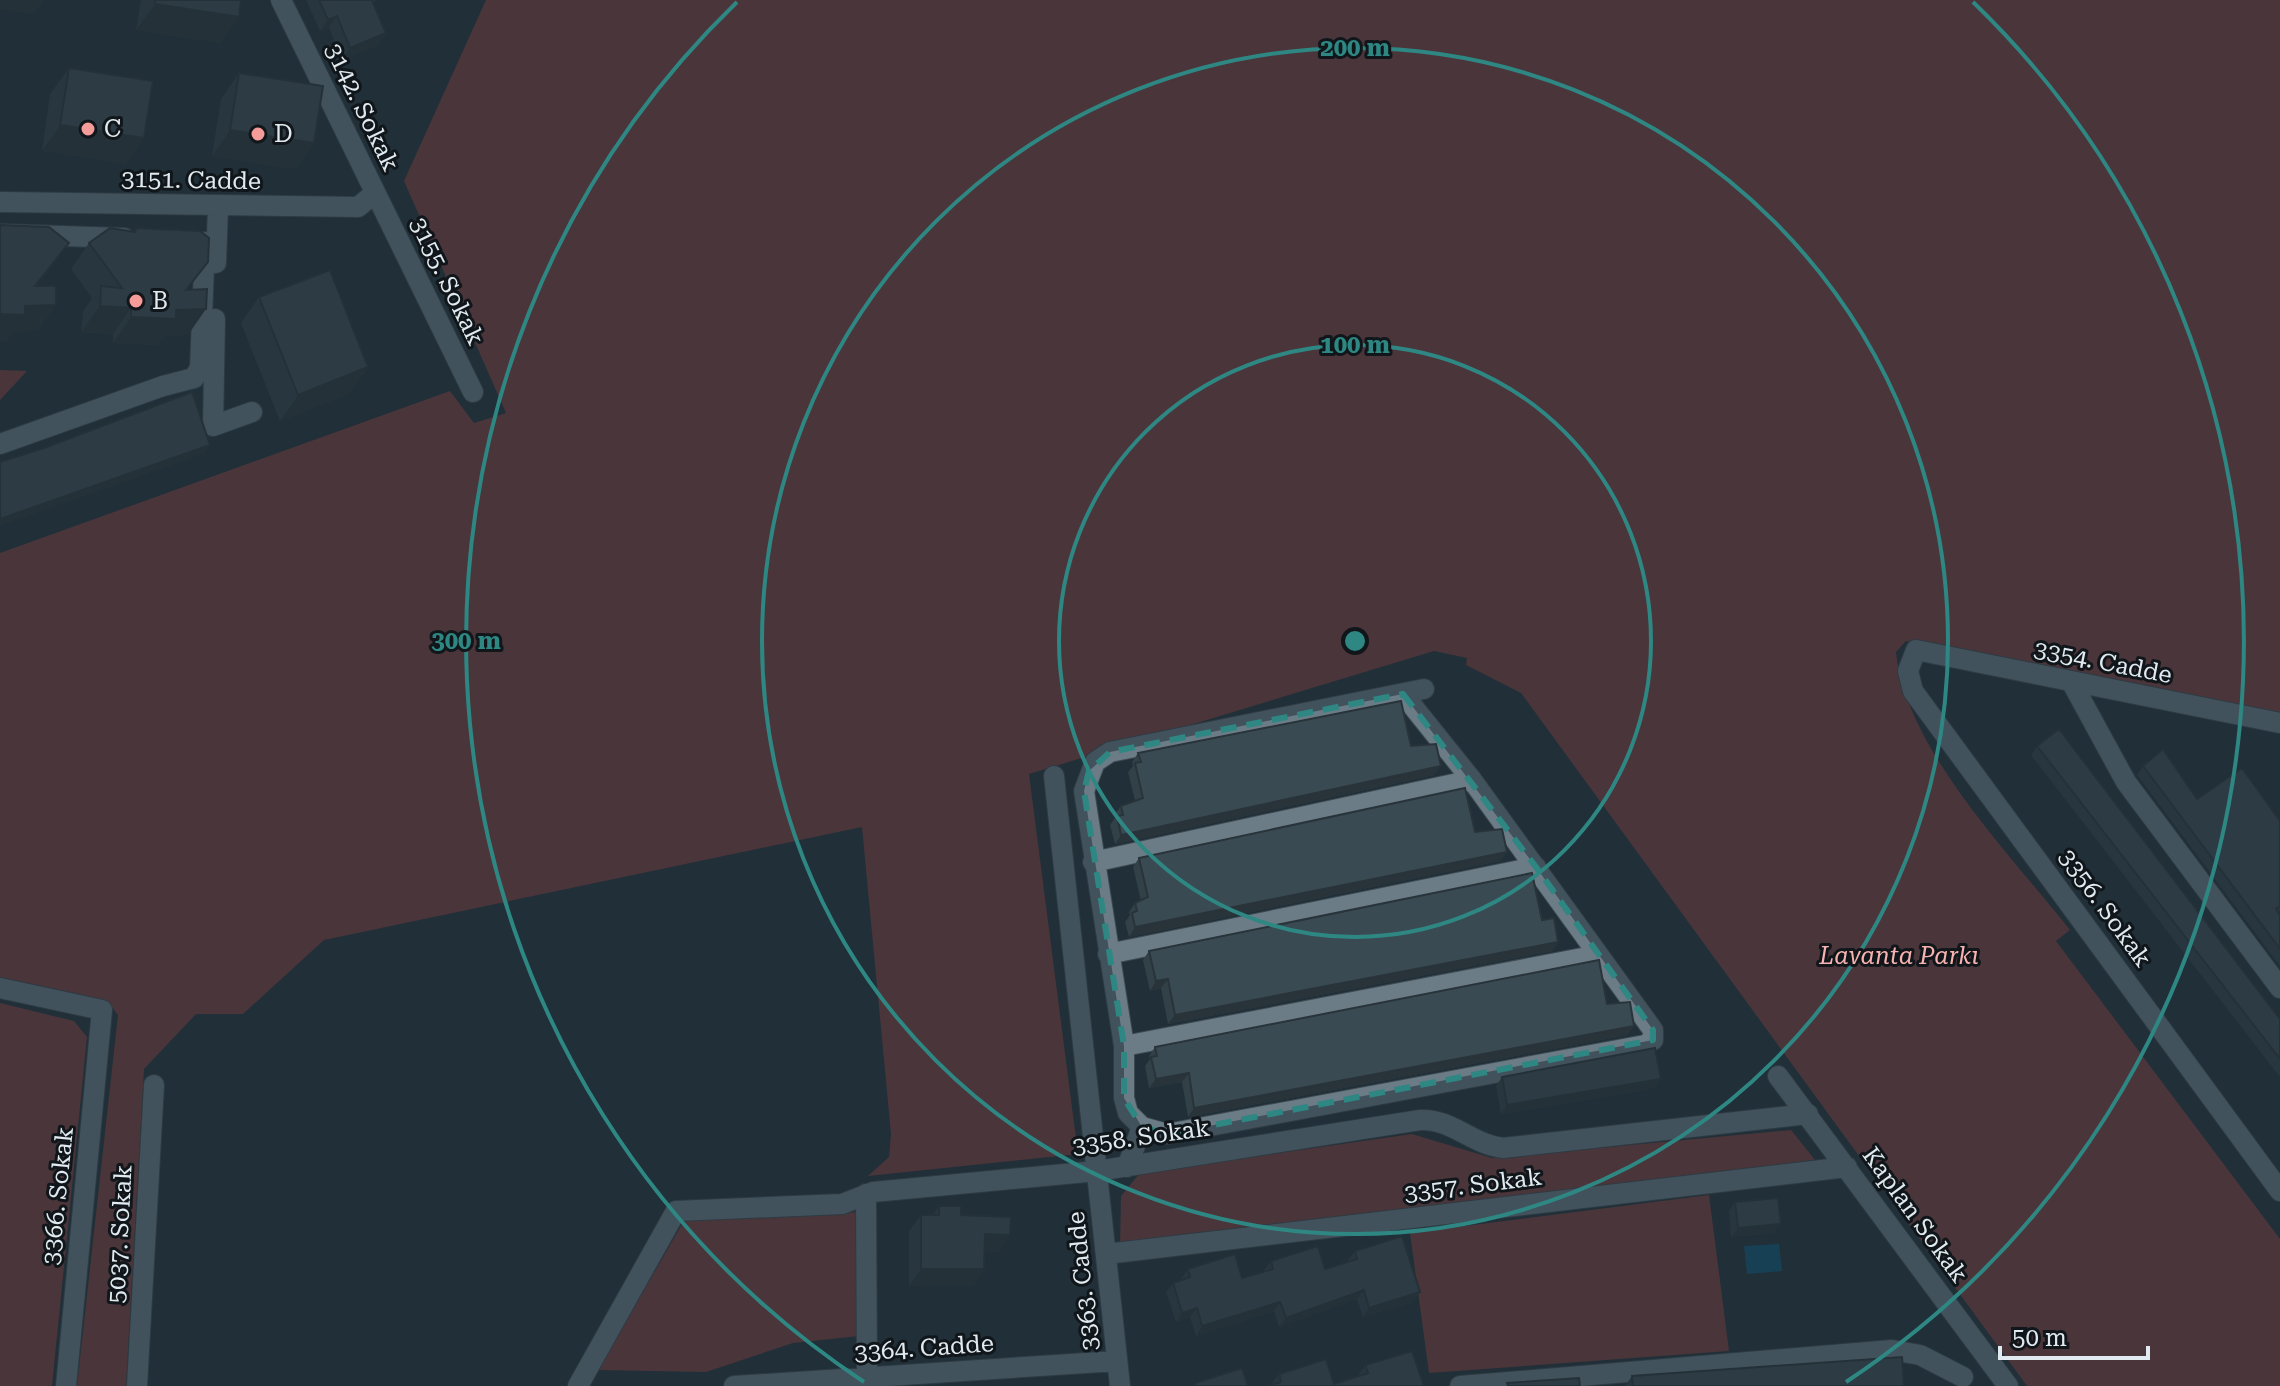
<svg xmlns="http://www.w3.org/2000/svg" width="2280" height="1386" font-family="'Roboto Serif',serif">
	<rect width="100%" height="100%" fill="#202f38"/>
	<path fill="#7c3d3d" d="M 486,0 L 2280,0 L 2280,715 L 1906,641 L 1896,652 C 1905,748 2011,855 2070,930 L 2056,941 L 2280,1239 L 2280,1386 L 2027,1386 L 1521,693 L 1466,665 L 1467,658 L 1434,651 L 1029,774 L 1078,1154 L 868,1176 L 889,1157 L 891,1134 L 862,827 L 324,940 L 243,1014 L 196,1014 L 144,1069 L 126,1386 L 77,1386 L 118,1015 L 106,1000 L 0,977 L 0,553 L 450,391 L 474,423 L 506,413 L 404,181 Z
		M 0,370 L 27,371 L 0,400 Z
		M 0,1003 L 74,1021 L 87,1037 L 52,1386 L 0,1386 Z
		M 1791,1130 L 1815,1160 L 1120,1247 L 1121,1196 L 1140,1173 L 1412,1134 L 1492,1158 Z
		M 1709,1195 L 1729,1351 L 1429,1373 L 1410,1233 Z
		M 860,1212 L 859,1336 L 793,1343 L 706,1372 L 598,1370 L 685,1219 Z"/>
	<path fill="#0f5575" d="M 1779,1244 L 1782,1271 L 1747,1274 L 1744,1246 Z"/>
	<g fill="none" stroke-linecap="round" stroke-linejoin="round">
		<defs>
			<path id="minor" d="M 281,0 L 473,392
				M 0,202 L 358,207 L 375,193
				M 0,234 L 124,238
				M 216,263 L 218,207
				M 215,319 L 213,426 L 252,412
				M 0,444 L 163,386 L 194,378 L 200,368 L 205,242
				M 2072,683 L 2126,782 L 2280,988
				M 1403,694 L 1472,780 L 1653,1030 L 1653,1040 L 1645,1045 L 1167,1134 L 1142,1127 L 1128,1113 L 1124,1098 L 1124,1046 L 1084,791 L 1095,762 L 1110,752 L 1424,689
				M 2280,723 L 1916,650 L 1908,671 L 1913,691 L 2280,1191
				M 1054,776 L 1120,1386
				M 1093,862 L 1472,780
				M 1108,954 L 1536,867
				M 0,988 L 102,1010 L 66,1386
				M 1124,1046 L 1598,955
				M 1778,1076 L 2008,1386
				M 1127,1167 L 1142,1127
				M 866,1194 L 867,1377
				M 1106,1254 L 1847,1167
				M 137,1386 L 154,1085
				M 578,1386 L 676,1211 L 842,1204 L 873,1192 L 1097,1171 L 1420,1120 C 1451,1118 1473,1145 1503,1148 L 1808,1114
				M 734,1386 L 1117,1361
				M 1460,1386 L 1892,1350 L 1920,1355 L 1963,1377"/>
		</defs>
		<use href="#minor" stroke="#3d4a51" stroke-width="22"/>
		<use href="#minor" stroke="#6b7c87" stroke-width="20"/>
	</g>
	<path fill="#324047" d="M 141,0 L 241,0 L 221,43 L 136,30 Z
		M 306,0 L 376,0 L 373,4 L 386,33 L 378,45 L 342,60 L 329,27 L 320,31 Z
		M 69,68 L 126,164 L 42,151 L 50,94 Z
		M 239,73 L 314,143 L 296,169 L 212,156 L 221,99 Z
		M 136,228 L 189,290 L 188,335 L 165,336 L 158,345 L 113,343 L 113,334 L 81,332 L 83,312 L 92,298 L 71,269 L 89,243 L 133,232 Z
		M 259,297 L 368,367 L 350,393 L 280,421 L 241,323 Z
		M 1411,746 L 1435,775 L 1115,844 L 1110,825 L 1115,818 L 1114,815 L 1121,806 L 1135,801 L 1128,772 L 1133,766 L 1132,762 L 1138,753 Z
		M 2037,746 L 2280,1019 L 2280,1077 L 2031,755 Z
		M 2143,766 L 2197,799 L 2280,821 L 2280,911 L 2278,912 L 2280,915 L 2280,966 L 2137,775 Z
		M 1475,832 L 1507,852 L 1500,861 L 1129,937 L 1125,922 L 1130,915 L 1129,912 L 1135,903 L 1141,901 L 1133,867 L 1139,858 Z
		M 1542,920 L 1558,942 L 1552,951 L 1168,1024 L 1161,988 L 1150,991 L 1143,960 L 1149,951 Z
		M 1607,1004 L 1628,1035 L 1188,1117 L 1182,1082 L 1149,1088 L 1145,1066 L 1150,1059 L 1149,1056 L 1155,1047 Z
		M 1502,1077 L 1655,1088 L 1501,1114 L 1496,1086 Z
		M 1735,1202 L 1781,1224 L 1774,1233 L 1731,1237 L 1729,1211 Z
		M 939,1206 L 1010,1235 L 999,1252 L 985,1251 L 984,1269 L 973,1286 L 909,1286 L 909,1231 L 921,1215 L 933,1215 Z
		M 1355,1251 L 1420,1292 L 1413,1302 L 1363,1317 L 1357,1299 L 1279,1327 L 1274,1311 L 1196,1336 L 1190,1317 L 1176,1322 L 1166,1292 L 1173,1283 L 1182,1280 L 1181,1279 L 1188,1269 L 1242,1278 L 1265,1271 L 1264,1270 L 1271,1261 L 1325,1269 L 1349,1262 L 1348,1260 Z
		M 1365,1365 L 1424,1386 L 1273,1384 L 1272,1383 L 1279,1374 L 1334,1384 L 1359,1376 L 1359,1374 Z
		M 1632,1376 L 1904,1386 L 1625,1386 Z"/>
	<path fill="#29343a" d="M 0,0 L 44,0 L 34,14 L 0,9 Z
		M 155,4 L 239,17 L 221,43 L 136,30 Z
		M 337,16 L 329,27 L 320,31 L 328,20 Z
		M 386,33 L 378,45 L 342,60 L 350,48 Z
		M 60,125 L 144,138 L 126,164 L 42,151 Z
		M 230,130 L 314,143 L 296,169 L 212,156 Z
		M 69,243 L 51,269 L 17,312 L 35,286 Z
		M 56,305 L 38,331 L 14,332 L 7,341 L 0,341 L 0,314 L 25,306 Z
		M 100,306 L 131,308 L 113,334 L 81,332 Z
		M 206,309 L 188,335 L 165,336 L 158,345 L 113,343 L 131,317 L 176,310 Z
		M 368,367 L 350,393 L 280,421 L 298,395 Z
		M 210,445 L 204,454 L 0,526 L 0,519 Z
		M 1441,766 L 1435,775 L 1115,844 L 1121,835 Z
		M 1507,852 L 1500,861 L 1129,937 L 1135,927 Z
		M 1558,942 L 1552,951 L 1168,1024 L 1175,1015 Z
		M 1168,979 L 1161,988 L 1150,991 L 1156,981 Z
		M 1634,1026 L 1628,1035 L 1188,1117 L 1194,1108 Z
		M 1189,1073 L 1182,1082 L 1149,1088 L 1156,1079 Z
		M 1661,1079 L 1655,1088 L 1501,1114 L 1507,1105 Z
		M 1781,1224 L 1774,1233 L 1731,1237 L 1738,1228 Z
		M 985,1234 L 1010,1235 L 999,1252 L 973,1250 Z
		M 921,1269 L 984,1269 L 973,1286 L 909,1286 Z
		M 1364,1290 L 1357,1299 L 1279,1327 L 1286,1318 Z
		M 1420,1292 L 1413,1302 L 1363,1317 L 1369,1308 Z
		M 1280,1302 L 1274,1311 L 1196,1336 L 1202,1326 Z
		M 1197,1308 L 1190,1317 L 1176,1322 L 1182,1313 Z"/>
	<path fill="#3a4a53" stroke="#29343a" stroke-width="2" d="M 155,0 L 241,0 L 239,17 L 155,4 Z
		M 319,0 L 372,0 L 386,33 L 350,48 L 337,16 L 328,20 Z
		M 69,68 L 153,81 L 144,138 L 60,125 Z
		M 239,73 L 323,86 L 314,143 L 230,130 Z
		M 0,225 L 49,227 L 69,243 L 35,286 L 56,286 L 56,305 L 25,306 L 25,315 L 0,314 Z
		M 110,228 L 135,232 L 136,228 L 200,231 L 209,238 L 208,262 L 186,290 L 207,289 L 206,309 L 176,310 L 176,319 L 131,317 L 131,308 L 100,306 L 101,286 L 122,288 L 89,243 Z
		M 330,270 L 368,367 L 298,395 L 259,297 Z
		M 192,392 L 210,445 L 0,519 L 0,462 L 44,448 Z
		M 1401,701 L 1411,746 L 1436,744 L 1441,766 L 1121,835 L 1117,816 L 1123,815 L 1121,806 L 1143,798 L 1135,763 L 1141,762 L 1138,753 Z
		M 2059,729 L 2280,1019 L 2280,1059 L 2037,746 Z
		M 2163,749 L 2197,799 L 2242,768 L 2280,821 L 2280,906 L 2276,909 L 2280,915 L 2280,949 L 2143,766 Z
		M 1465,788 L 1475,832 L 1502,829 L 1507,852 L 1135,927 L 1132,913 L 1137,911 L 1135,903 L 1148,897 L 1139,858 Z
		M 1532,873 L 1542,920 L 1554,918 L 1558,942 L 1175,1015 L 1168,979 L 1156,981 L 1149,951 Z
		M 1599,960 L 1607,1004 L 1630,1002 L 1634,1026 L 1194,1108 L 1189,1073 L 1156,1079 L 1151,1057 L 1157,1056 L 1155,1047 Z
		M 1655,1048 L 1661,1079 L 1507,1105 L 1502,1077 Z
		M 1778,1198 L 1781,1224 L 1738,1228 L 1735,1202 Z
		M 939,1206 L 961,1206 L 961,1215 L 1011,1217 L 1010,1235 L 985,1234 L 984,1269 L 921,1269 L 921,1215 L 939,1215 Z
		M 1402,1236 L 1420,1292 L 1369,1308 L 1364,1290 L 1286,1318 L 1280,1302 L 1202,1326 L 1197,1308 L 1182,1313 L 1173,1283 L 1190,1277 L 1188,1269 L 1235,1254 L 1242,1278 L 1273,1269 L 1271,1261 L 1318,1246 L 1325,1269 L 1357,1259 L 1355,1251 Z
		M 1412,1351 L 1424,1386 L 1268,1386 L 1281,1382 L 1279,1374 L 1326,1359 L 1334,1384 L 1368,1373 L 1365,1365 Z
		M 1902,1357 L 1904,1386 L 1633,1386 L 1632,1376 Z
		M 1242,1368 L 1248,1386 L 1196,1386 L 1195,1383 Z
		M 1579,1378 L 1580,1386 L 1508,1386 L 1507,1383 Z"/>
	<path d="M0 0H2280V1386H0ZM 1403,694 L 1536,867 L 1653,1030 L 1653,1040 L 1167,1134 L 1142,1127 L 1124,1098 L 1124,1046 L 1084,791 L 1089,771 L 1110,752 Z" fill="#202f38" fill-opacity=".55" fill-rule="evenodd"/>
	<path fill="none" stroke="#2e8782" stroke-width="6" stroke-dasharray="16 10" stroke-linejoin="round" d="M 1403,694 L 1536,867 L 1653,1030 L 1653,1040 L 1167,1134 L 1142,1127 L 1124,1098 L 1124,1046 L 1084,791 L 1089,771 L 1110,752 Z"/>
	<g fill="none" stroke="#2e8782" stroke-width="4">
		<circle cx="1355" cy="641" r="296"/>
		<circle cx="1355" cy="641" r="593"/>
		<path d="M864 1382A889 889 0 0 1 737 2M1973 2A889 889 0 0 1 1846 1382"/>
	</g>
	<g fill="#f59b99" stroke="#10161a" stroke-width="3">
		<circle cx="88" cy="129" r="8"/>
		<circle cx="258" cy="134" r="8"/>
		<circle cx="136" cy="301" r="8"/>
	</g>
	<g text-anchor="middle" stroke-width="6" stroke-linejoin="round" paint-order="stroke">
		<g font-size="24" fill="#e0eaf0" stroke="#10161a">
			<text transform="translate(362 107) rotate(64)" y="8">3142. Sokak</text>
			<text transform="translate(191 180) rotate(1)" y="8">3151. Cadde</text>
			<text transform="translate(447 281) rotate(64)" y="8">3155. Sokak</text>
			<text transform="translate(2103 662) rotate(11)" y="8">3354. Cadde</text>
			<text transform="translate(2105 908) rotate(54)" y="8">3356. Sokak</text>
			<text transform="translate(1141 1137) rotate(-8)" y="8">3358. Sokak</text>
			<text transform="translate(1473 1185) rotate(-7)" y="8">3357. Sokak</text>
			<text transform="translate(58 1196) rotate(-84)" y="8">3366. Sokak</text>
			<text transform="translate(1915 1215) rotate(54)" y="8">Kaplan Sokak</text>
			<text transform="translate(120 1234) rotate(-87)" y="8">5037. Sokak</text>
			<text transform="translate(1083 1281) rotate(-96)" y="8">3363. Cadde</text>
			<text transform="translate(924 1348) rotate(-4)" y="8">3364. Cadde</text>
		</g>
		<g font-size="24" fill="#e0eaf0" stroke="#10161a" text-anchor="start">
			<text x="104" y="137">C</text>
			<text x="274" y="142">D</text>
			<text x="152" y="309">B</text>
		</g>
		<g font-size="24" font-style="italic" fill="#f8b3b1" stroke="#10161a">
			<text x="1899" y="964">Lavanta Parkı</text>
		</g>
	</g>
	<circle cx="1355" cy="641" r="12" fill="#2e8782" stroke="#10161a" stroke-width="4"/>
	<g font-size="24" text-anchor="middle" font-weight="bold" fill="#2e8782" stroke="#10161a" stroke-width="6" stroke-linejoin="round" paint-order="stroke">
		<text x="1355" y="56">200 m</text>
		<text x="1355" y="353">100 m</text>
		<text x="466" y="649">300 m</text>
	</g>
	<path d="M2000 1346v12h148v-12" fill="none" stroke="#e0eaf0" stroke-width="4"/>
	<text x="2012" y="1346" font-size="24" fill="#e0eaf0" stroke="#10161a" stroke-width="6" paint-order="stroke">50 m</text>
</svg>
